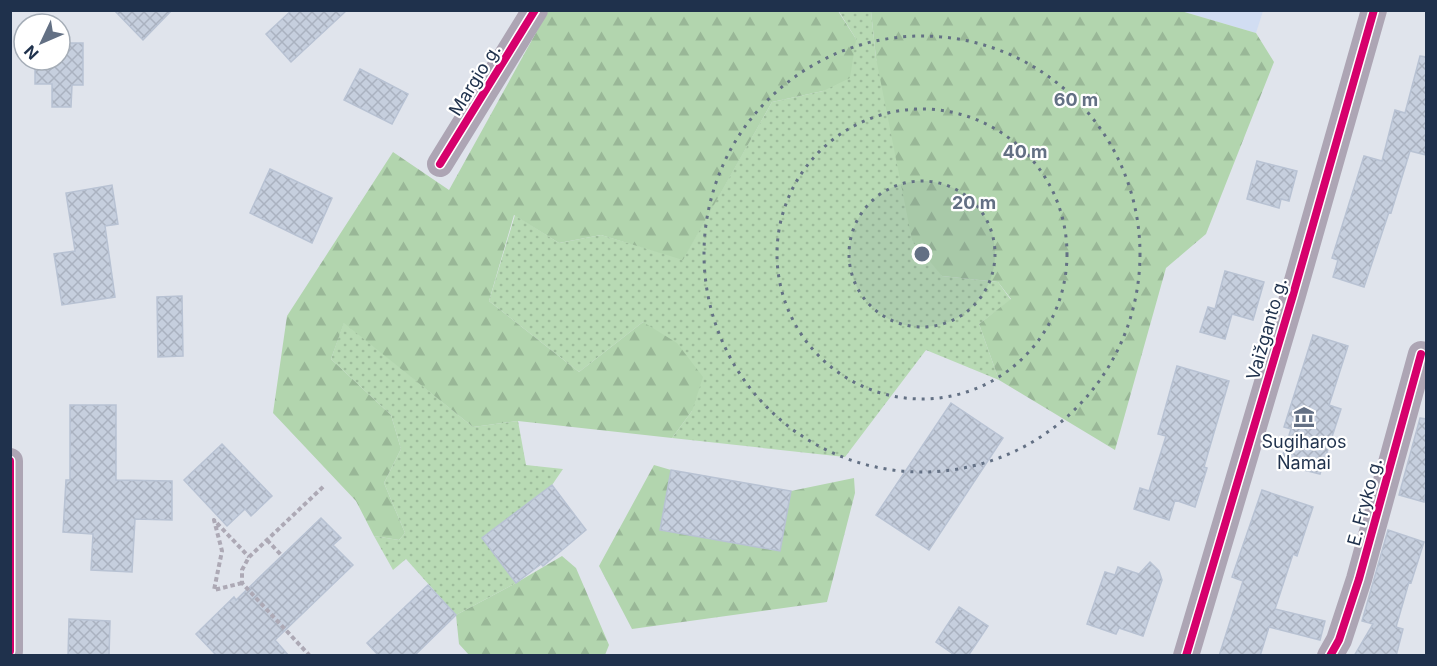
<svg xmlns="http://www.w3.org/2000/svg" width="1437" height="666" font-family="Inter,sans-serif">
	<defs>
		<pattern id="grass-dots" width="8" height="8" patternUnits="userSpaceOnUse" patternTransform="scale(1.5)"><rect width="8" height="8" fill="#b8dab4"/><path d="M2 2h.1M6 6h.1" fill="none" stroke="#9ebc9c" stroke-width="1.8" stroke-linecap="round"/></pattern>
		<pattern id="forest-firs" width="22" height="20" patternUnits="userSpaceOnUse" patternTransform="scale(1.5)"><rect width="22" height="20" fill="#b2d5ae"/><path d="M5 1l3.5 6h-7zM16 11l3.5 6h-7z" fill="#99b797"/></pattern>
		<pattern id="building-cross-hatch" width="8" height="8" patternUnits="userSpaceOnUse" patternTransform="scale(1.5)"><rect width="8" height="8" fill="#c6cfde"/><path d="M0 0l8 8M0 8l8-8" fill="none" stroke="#aab2c0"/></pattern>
	</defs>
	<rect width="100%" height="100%" fill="#e0e4ec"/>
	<path fill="#d1ddf2" d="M 1181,11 L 1263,11 L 1256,33 Z"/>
	<path fill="url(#grass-dots)" d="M 838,10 L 871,11 L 876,58 L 942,276 L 998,282 L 1011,300 L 979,324 L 999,380 L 926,350 L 845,457 L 672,438 L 692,411 L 643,322 L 579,372 L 489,301 L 515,215 L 559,243 L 601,235 L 683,259 L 772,102 L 823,91 L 856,39 Z
		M 344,322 L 473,427 L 518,421 L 526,465 L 563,469 L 552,485 L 482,538 L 516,583 L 456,615 L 406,559 L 393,570 L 374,536 L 399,540 L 405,533 L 384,483 L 401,449 L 391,415 L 331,359 Z"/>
	<path fill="url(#forest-firs)" d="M 548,11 L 838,11 L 856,39 L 850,78 L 823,91 L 772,102 L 683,260 L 601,235 L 559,243 L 514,215 L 489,301 L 579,372 L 643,322 L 677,343 L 703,377 L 692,411 L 672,438 L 518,421 L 473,427 L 344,323 L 331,359 L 391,415 L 401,449 L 384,483 L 405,533 L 399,540 L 374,536 L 356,501 L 273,413 L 287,316 L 393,152 L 449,190 Z
		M 871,11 L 1181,11 L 1256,33 L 1274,62 L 1206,234 L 1166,268 L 1115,450 L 999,380 L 979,324 L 1011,299 L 998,282 L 942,276 L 912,240 L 876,58 Z
		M 654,465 L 671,470 L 661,530 L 780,551 L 791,491 L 854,478 L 855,493 L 827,602 L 632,629 L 599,566 Z
		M 562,556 L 576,568 L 609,645 L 605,655 L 469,655 L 459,644 L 456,615 L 516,583 Z"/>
	<path fill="url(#building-cross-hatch)" stroke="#b8c2d3" stroke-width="1.5" d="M 114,10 L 172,10 L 143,40 Z
		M 292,10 L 347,10 L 291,62 L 266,34 Z
		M 60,43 L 83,43 L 83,85 L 72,85 L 71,107 L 52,107 L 52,84 L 35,84 L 35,60 L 60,60 Z
		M 1420,56 L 1426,57 L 1426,155 L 1410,151 L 1391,213 L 1389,212 L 1364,287 L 1333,277 L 1338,260 L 1332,258 L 1364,156 L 1382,161 L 1395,110 L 1405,113 Z
		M 360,69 L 408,94 L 392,124 L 344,100 Z
		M 1257,161 L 1297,171 L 1289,201 L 1281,199 L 1279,208 L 1247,199 Z
		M 270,169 L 332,198 L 312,243 L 250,213 Z
		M 112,185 L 118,224 L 105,226 L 115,297 L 62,305 L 54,254 L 75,251 L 66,193 Z
		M 1225,271 L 1264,282 L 1253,320 L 1232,314 L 1225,339 L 1200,332 L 1208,307 L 1215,309 Z
		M 182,296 L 183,356 L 158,357 L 157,297 Z
		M 1313,335 L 1348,346 L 1329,405 L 1341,409 L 1320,474 L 1280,464 L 1291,429 L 1284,427 Z
		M 1177,366 L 1229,381 L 1204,467 L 1207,468 L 1195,507 L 1175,500 L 1169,520 L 1134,509 L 1140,488 L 1149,491 L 1166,436 L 1158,434 Z
		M 951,403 L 1003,438 L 929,550 L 876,515 Z
		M 70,405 L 116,405 L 116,480 L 172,481 L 172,520 L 135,519 L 132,572 L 91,570 L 93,534 L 63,532 L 66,480 L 70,480 Z
		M 1420,418 L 1426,419 L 1426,491 L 1424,502 L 1399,495 Z
		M 222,444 L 272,496 L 251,516 L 245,509 L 227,526 L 184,480 Z
		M 671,470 L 791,491 L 780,551 L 660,530 Z
		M 552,485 L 586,530 L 543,566 L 541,564 L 516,583 L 482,538 Z
		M 1262,490 L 1313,507 L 1297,556 L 1293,554 L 1275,609 L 1325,621 L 1320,640 L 1269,627 L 1260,656 L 1219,656 L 1243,581 L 1232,577 Z
		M 321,518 L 341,538 L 333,545 L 353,565 L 275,640 L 289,656 L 217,656 L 196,634 L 234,597 L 236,600 Z
		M 1388,530 L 1424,542 L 1411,583 L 1409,582 L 1396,627 L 1403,629 L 1396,656 L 1354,656 L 1373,624 L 1362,621 Z
		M 1150,562 L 1159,571 L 1162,580 L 1143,636 L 1119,628 L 1116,634 L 1087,624 L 1105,572 L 1115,575 L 1118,567 L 1139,574 Z
		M 428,585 L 456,615 L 414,656 L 379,656 L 367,643 Z
		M 959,607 L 988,626 L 968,656 L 956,656 L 936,642 Z
		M 69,619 L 110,621 L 109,656 L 68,656 Z"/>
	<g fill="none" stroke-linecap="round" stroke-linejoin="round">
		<path stroke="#ada9b5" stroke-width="4" stroke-dasharray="4.5 3" stroke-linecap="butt" d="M 267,540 L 282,556
			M 242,583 L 214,590 L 222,551 L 214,520 L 249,557
			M 310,656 L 242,583 L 242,570 L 249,557 L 325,485
			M 326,656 L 338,656"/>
		<path stroke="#ada5b4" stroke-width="26" d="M 440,164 L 535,10
			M 10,461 L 10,651
			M 1186,656 L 1293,295 L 1374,10
			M 1330,656 L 1339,640 L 1359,579 L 1421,354"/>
		<defs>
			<path id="cycleway" d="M 440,164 L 535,10
				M 10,461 L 10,651
				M 1186,656 L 1293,295 L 1374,10
				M 1330,656 L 1339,640 L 1359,579 L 1421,354"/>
		</defs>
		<use href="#cycleway" stroke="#fff" stroke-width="11"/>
		<use href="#cycleway" stroke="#d6006c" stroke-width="8"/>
	</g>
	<circle cx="922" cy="254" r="73" fill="#637084" fill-opacity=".12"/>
	<g fill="none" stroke="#637084" stroke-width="3" stroke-dasharray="3 6">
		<circle cx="922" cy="254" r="73"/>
		<circle cx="922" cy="254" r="145"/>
		<circle cx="922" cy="254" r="218"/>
	</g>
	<defs>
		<symbol id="museum-bare" viewBox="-9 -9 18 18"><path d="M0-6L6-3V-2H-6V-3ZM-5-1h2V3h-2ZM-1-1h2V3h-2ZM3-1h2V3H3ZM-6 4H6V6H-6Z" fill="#637084" stroke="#fff" stroke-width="2.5" paint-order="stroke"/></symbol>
	</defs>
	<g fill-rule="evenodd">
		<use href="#museum-bare" x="1289" y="402" width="30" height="30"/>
	</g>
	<g text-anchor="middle" stroke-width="4.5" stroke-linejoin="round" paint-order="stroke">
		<g font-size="18" fill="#1f314c" stroke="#fff">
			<text transform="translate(475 80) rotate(-58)" y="6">Margio g.</text>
			<text transform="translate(1267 329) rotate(-74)" y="6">Vaižganto g.</text>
			<text transform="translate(1365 502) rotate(-75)" y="6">E. Fryko g.</text>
		</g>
		<g font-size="18" fill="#1f314c" stroke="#fff">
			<text x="1304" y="448">Sugiharos<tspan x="1304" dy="21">Namai</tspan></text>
		</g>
	</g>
	<circle cx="922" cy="254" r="9" fill="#637084" stroke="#fff" stroke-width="3"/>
	<g font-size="18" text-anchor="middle" font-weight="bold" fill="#637084" stroke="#fff" stroke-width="4.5" stroke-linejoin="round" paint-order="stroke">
		<text x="1076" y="106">60 m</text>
		<text x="1025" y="158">40 m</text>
		<text x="974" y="209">20 m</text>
	</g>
	<rect width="1437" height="666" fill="none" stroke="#1f314c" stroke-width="24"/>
	<g transform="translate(42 42) rotate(226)"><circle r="28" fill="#ffffff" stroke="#a5adb7" stroke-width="1.5"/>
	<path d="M0-4.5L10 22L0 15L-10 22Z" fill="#637084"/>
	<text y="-9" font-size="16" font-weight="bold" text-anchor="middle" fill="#1f314c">N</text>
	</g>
</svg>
